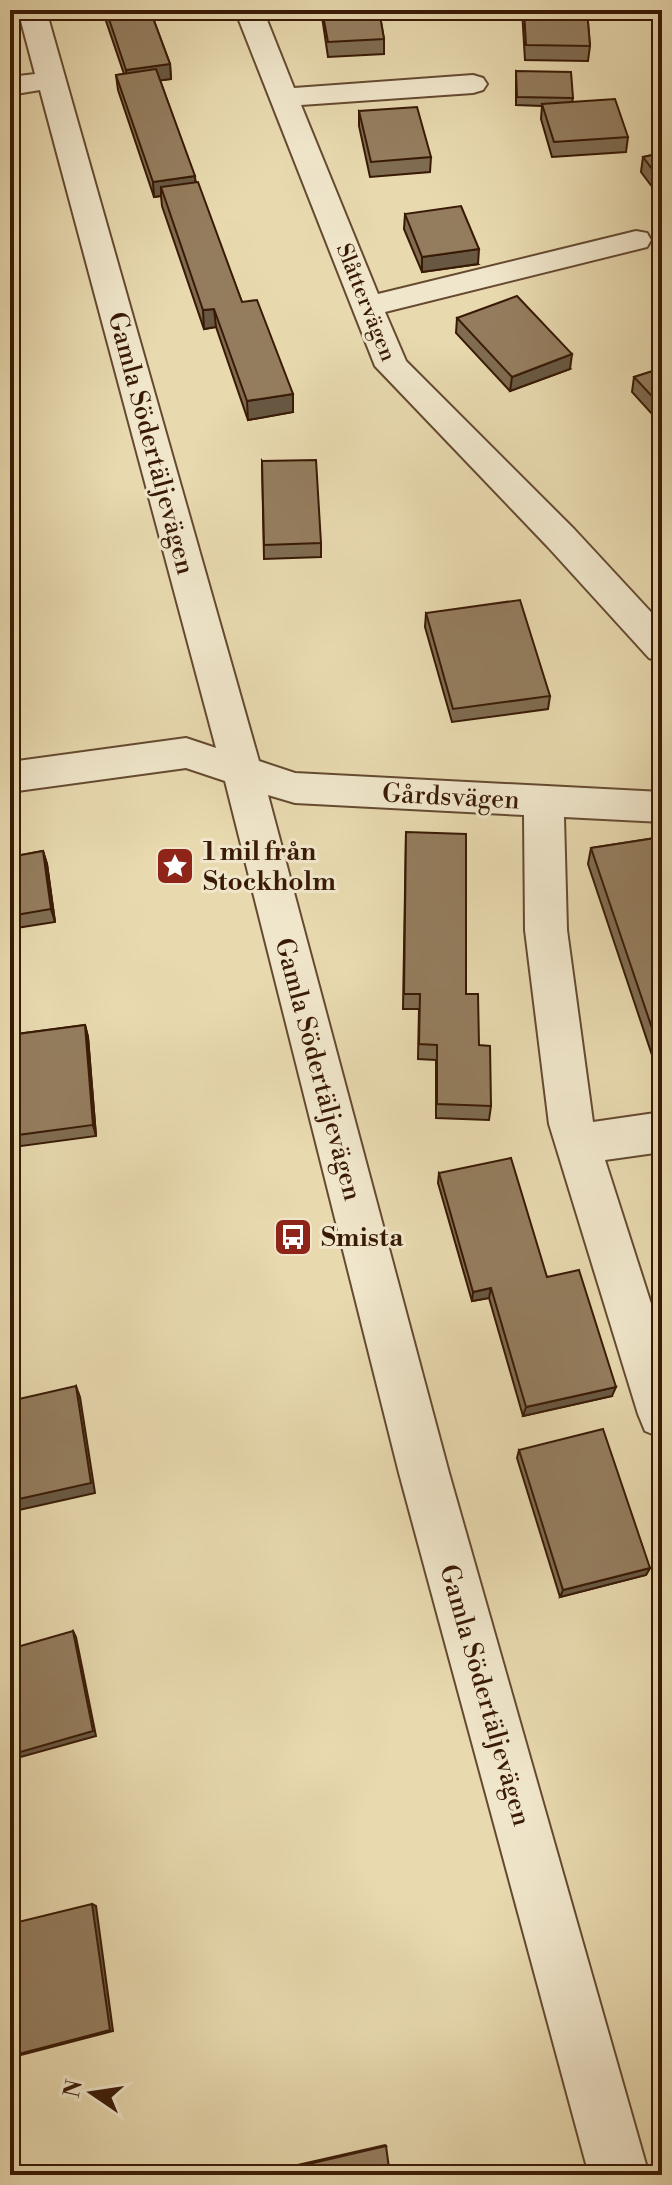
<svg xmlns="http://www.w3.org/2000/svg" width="672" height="2185" font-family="'Libre Bodoni',serif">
	<rect width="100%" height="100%" fill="#e8d9af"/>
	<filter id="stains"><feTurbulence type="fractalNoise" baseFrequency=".0025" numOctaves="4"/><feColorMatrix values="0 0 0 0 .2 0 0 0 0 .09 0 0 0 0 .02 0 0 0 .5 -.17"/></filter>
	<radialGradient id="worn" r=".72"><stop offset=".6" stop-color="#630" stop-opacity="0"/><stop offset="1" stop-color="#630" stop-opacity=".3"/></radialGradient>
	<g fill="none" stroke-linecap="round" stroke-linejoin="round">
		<defs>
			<path id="minor" d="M 18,10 L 46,10 L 259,761 L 295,773 L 662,792 L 662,822 L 564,817 L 567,930 L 593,1122 L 662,1112 L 662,1152 L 605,1160 L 662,1338 L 662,1438 L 645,1431 L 638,1414 L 549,1124 L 525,930 L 524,815 L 295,803 L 268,795 L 449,1473 L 649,2175 L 589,2175 L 399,1473 L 225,781 L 186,768 L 10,792 L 10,762 L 186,738 L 216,748 L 40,90 L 10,95 L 10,77 L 35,74 Z
				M 235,10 L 263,10 L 294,88 L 473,75 L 483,78 L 487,84 L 483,90 L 473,93 L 301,105 L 378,294 L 636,231 L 647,233 L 651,240 L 647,247 L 385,312 L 406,361 L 574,529 L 662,624 L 662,662 L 649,658 L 548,547 L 375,366 Z"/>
		</defs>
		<use href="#minor" stroke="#654a30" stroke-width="4"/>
		<use href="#minor" fill="#f0e6cb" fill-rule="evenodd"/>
	</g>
	<path fill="#7f6c51" stroke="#391a06" stroke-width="2" d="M 104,10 L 150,10 L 170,64 L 171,79 L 160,80 L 196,182 L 242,302 L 293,412 L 248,420 L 216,327 L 204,329 L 162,206 L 161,196 L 154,197 L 118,90 L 116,75 L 124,74 L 105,18 Z
		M 321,10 L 379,10 L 384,39 L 384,54 L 328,57 Z
		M 522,10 L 587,10 L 590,46 L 588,61 L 525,60 Z
		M 516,71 L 573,98 L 572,102 L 628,137 L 626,152 L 552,157 L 541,119 L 542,106 L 516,105 Z
		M 359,111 L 431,157 L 430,172 L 370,177 L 359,126 Z
		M 662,153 L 662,200 L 641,172 L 643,157 Z
		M 405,214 L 478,264 L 422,272 L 404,229 Z
		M 659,250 L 662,250 L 662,277 L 657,265 Z
		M 457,318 L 570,369 L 510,391 L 456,333 Z
		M 662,368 L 662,425 L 632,392 L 634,377 Z
		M 262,461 L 321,543 L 321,557 L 264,559 Z
		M 426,613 L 550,696 L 548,709 L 452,722 L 425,627 Z
		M 406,832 L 466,994 L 479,1045 L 491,1106 L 489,1120 L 436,1118 L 436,1060 L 418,1059 L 419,1009 L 403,1009 Z
		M 662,837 L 662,1053 L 652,1055 L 588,864 L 591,848 Z
		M 43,851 L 47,864 L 55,922 L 10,929 L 10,857 Z
		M 85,1025 L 88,1037 L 96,1136 L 14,1147 L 10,1138 L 10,1035 Z
		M 439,1173 L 547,1277 L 612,1396 L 523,1416 L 489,1298 L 472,1301 L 438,1183 Z
		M 519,1450 L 650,1568 L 646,1575 L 560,1597 L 517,1458 Z
		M 385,2145 L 386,2146 L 274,2172 L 275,2170 Z"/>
	<path fill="#685842" stroke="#391a06" stroke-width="2" d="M 170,64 L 171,79 L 128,85 L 126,70 Z
		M 195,176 L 196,191 L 161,187 L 161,196 L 154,197 L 153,182 Z
		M 479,249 L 478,264 L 422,272 L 422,257 Z
		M 214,309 L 216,327 L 204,329 L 203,310 Z
		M 572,354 L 570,369 L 510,391 L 512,377 Z
		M 293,394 L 293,412 L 248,420 L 247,401 Z
		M 10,545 L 18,588 L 10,589 Z
		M 43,851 L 47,864 L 55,922 L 51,909 Z
		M 85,1025 L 88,1037 L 96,1136 L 93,1125 Z
		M 491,1288 L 489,1298 L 472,1301 L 473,1292 Z
		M 76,1386 L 80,1397 L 95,1493 L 10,1512 L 10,1501 Z
		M 616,1387 L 612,1396 L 523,1416 L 526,1407 Z
		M 650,1568 L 646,1575 L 560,1597 L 563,1590 Z
		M 73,1631 L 76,1637 L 96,1736 L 10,1760 L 10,1755 Z
		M 92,1904 L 96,1906 L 113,2031 L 17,2056 L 11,2056 Z"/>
	<path fill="#947d5e" stroke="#391a06" stroke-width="2" d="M 106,10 L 150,10 L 170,64 L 126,70 Z
		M 322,10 L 379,10 L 384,39 L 328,42 Z
		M 524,10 L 587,10 L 590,46 L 526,45 Z
		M 156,69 L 195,176 L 153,182 L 116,75 Z
		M 516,71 L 571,72 L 573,98 L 517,97 Z
		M 615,99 L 628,137 L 554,142 L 542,104 Z
		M 417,107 L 431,157 L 371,162 L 359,111 Z
		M 662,153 L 662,182 L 643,157 Z
		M 198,182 L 242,302 L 257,300 L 293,394 L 247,401 L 214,309 L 203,310 L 161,187 Z
		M 461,206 L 479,249 L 422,257 L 405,214 Z
		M 517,296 L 572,354 L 512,377 L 457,318 Z
		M 662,368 L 662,407 L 634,377 Z
		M 316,460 L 321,543 L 264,545 L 262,461 Z
		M 10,548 L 15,573 L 10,574 Z
		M 520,600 L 550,696 L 453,709 L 426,613 Z
		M 406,832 L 466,834 L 466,994 L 478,994 L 479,1045 L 490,1046 L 491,1106 L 437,1104 L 437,1045 L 419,1044 L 420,994 L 404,994 Z
		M 662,837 L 662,1039 L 656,1040 L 591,848 Z
		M 43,851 L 51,909 L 10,916 L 10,857 Z
		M 85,1025 L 93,1125 L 10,1136 L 10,1035 Z
		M 511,1158 L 547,1277 L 579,1270 L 616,1387 L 526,1407 L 491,1288 L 473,1292 L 439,1173 Z
		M 76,1386 L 91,1483 L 10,1501 L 10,1401 Z
		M 603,1429 L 650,1568 L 563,1590 L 519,1450 Z
		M 73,1631 L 93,1731 L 10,1755 L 10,1649 Z
		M 92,1904 L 110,2030 L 11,2056 L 10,2043 L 10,1924 Z
		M 386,2146 L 390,2175 L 275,2175 L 274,2172 Z"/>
	<defs>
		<symbol id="sight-square" viewBox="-11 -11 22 22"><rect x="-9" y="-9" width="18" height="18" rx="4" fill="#8f2418" stroke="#f0e6cb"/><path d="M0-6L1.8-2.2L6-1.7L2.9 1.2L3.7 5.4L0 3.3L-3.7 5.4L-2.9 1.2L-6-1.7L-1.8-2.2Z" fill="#fff"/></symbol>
		<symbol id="bus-square" viewBox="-11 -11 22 22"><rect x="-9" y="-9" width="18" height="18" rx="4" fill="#8f2418" stroke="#f0e6cb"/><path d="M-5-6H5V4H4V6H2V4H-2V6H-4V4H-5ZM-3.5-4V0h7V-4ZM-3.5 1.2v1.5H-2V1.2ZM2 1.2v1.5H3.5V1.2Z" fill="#fff"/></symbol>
	</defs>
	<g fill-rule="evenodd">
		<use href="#sight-square" x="153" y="844" width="44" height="44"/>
		<use href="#bus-square" x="271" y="1215" width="44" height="44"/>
	</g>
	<g text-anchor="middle" stroke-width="6" stroke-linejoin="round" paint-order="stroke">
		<g font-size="22" fill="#391a06" stroke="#f0e6cb">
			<text transform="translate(367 302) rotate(68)" y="8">Slåttervägen</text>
		</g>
		<g font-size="26" fill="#391a06" stroke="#f0e6cb">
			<text transform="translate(152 443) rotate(75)" y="9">Gamla Södertäljevägen</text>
			<text transform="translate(451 796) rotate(3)" y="9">Gårdsvägen</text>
			<text transform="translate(319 1069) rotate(75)" y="9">Gamla Södertäljevägen</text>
			<text transform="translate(486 1695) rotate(74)" y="9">Gamla Södertäljevägen</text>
		</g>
		<g font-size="26" font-weight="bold" fill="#391a06" stroke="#f0e6cb" text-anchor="start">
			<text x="203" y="860">1 mil från<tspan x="203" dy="30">Stockholm</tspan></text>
			<text x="321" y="1246">Smista</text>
		</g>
	</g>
	<rect width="672" height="2185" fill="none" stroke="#e8d9af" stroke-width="40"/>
	<rect x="12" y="12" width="648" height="2161" fill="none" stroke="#391a06" stroke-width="4"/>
	<rect x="20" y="20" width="632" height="2145" fill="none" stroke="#391a06" stroke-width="2"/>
	<g transform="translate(92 2093) rotate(283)" stroke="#f0e6cb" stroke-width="6" paint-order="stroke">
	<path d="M0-6L14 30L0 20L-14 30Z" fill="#391a06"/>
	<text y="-12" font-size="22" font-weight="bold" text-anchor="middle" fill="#391a06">N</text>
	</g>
	<rect width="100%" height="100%" filter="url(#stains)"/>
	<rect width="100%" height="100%" fill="url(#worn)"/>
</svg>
